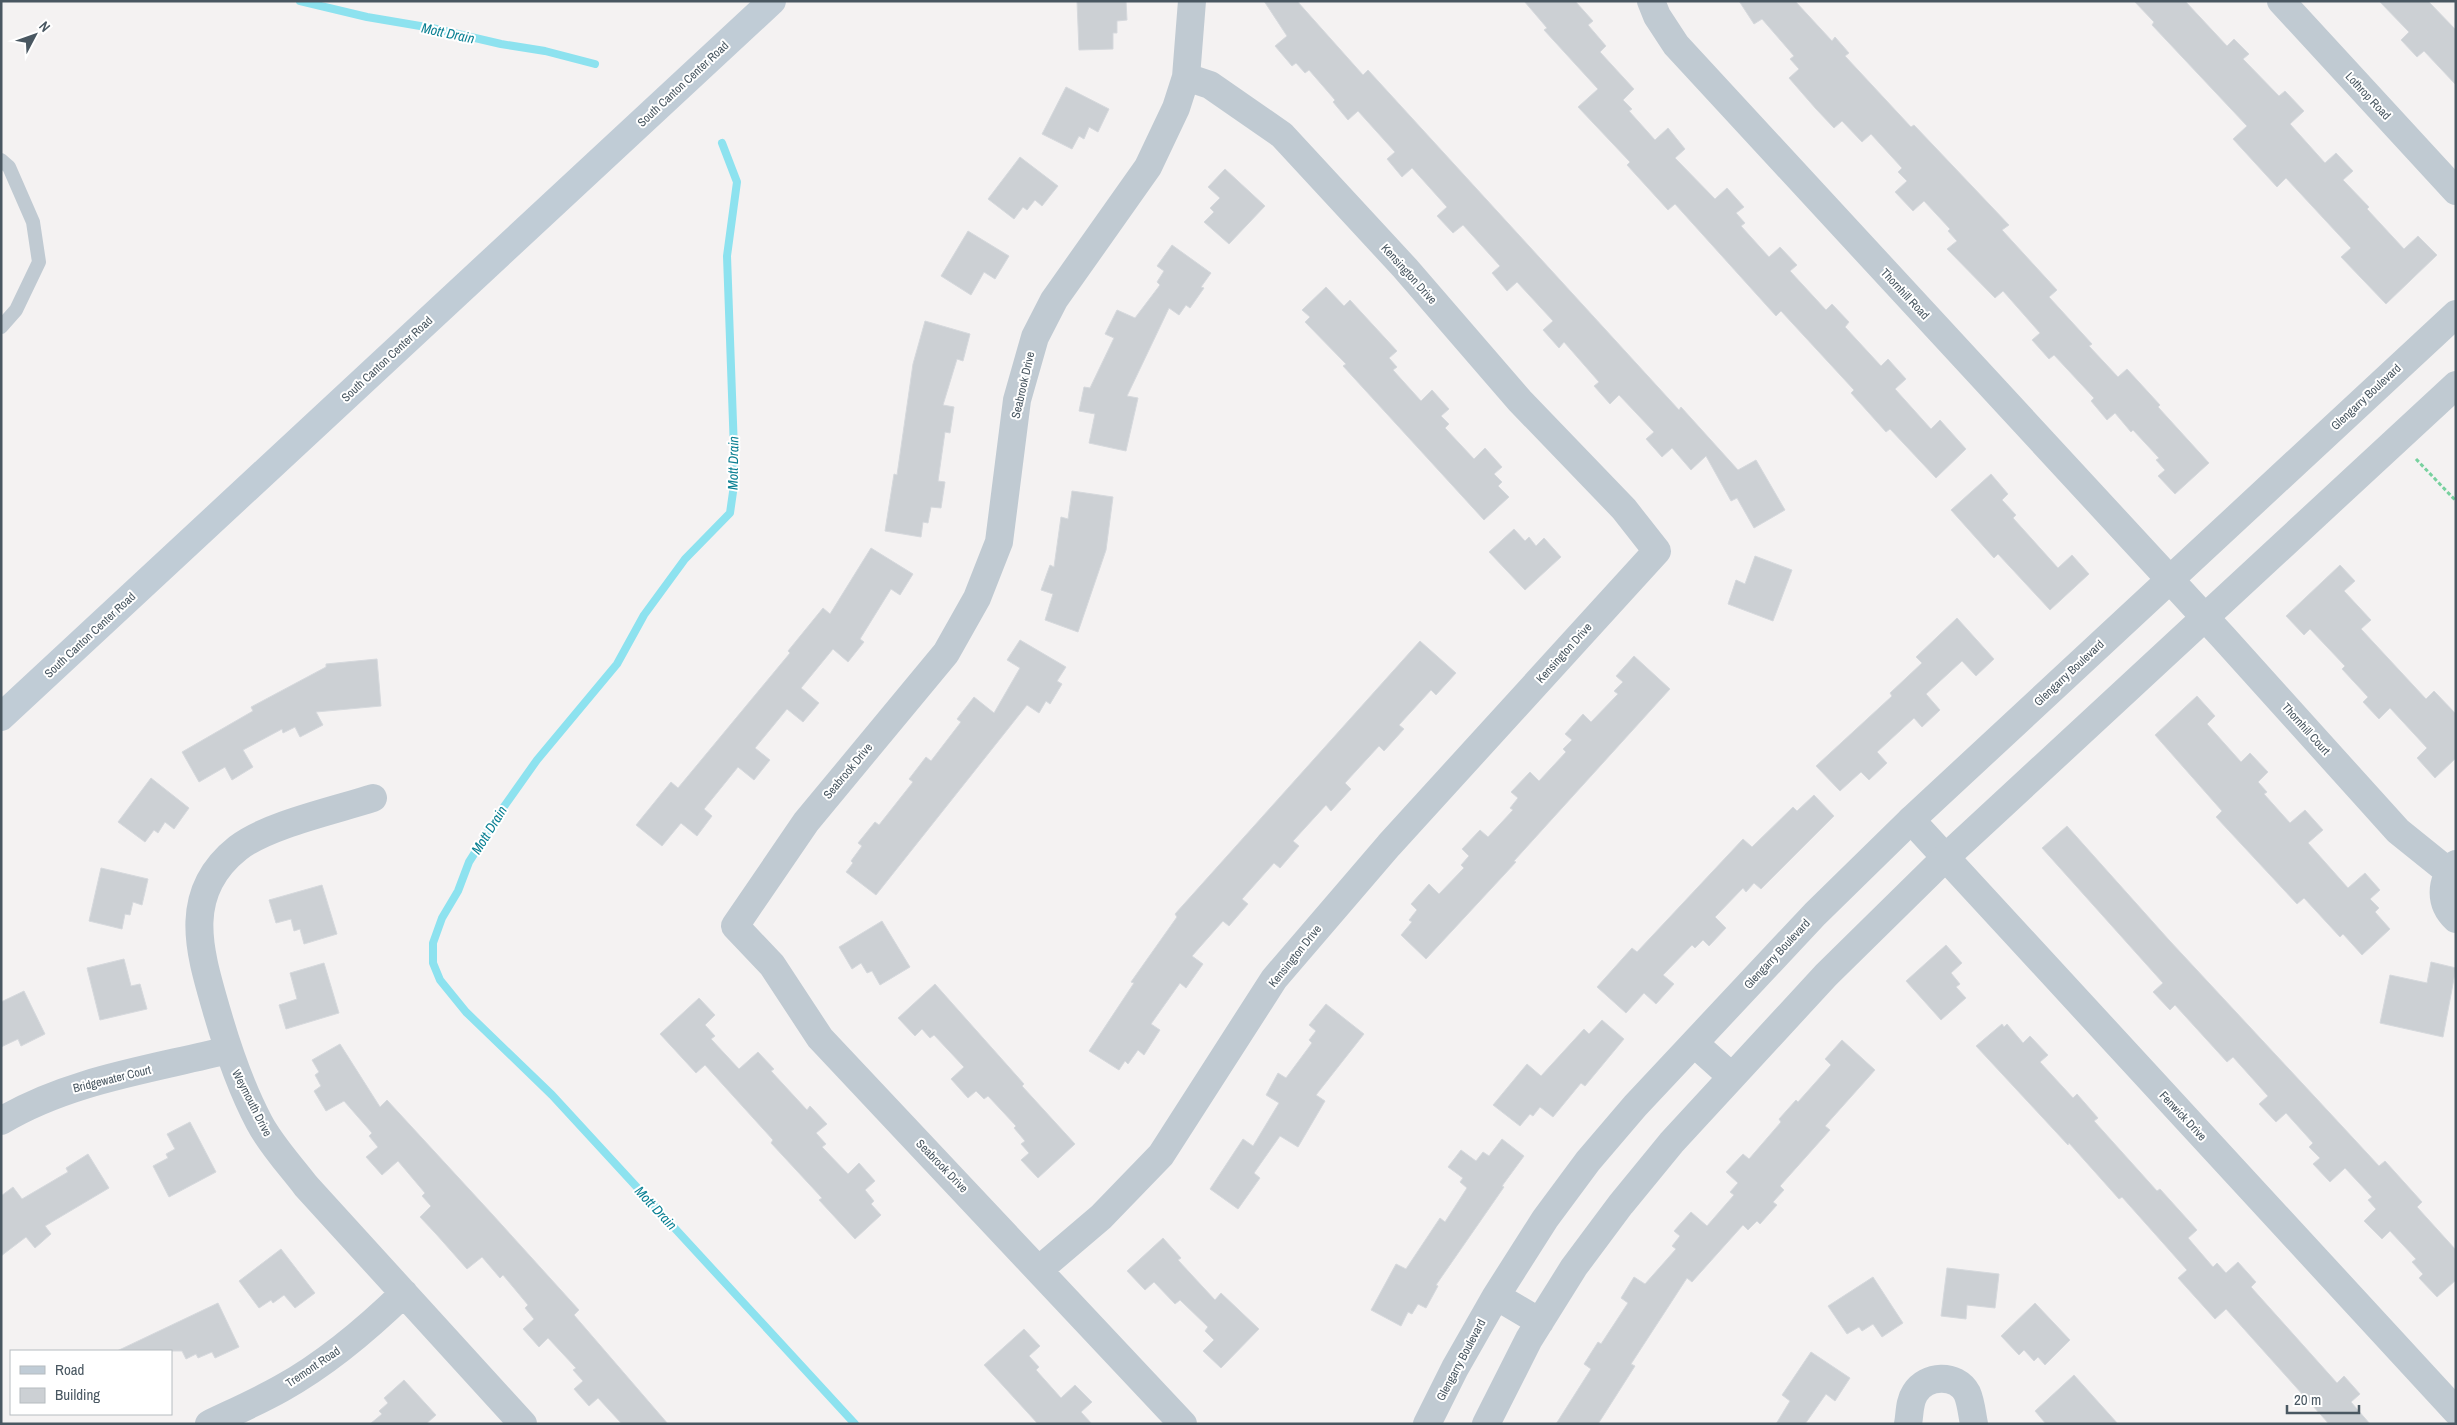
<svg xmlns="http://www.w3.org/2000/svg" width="2457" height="1425" font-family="'Archivo Narrow',sans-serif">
	<rect width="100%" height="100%" fill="#f4f2f2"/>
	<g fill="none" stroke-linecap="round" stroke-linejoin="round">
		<path stroke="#8de2ef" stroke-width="8" d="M 300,1 L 367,17 L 432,28 L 501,44 L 545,51 L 595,64
			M 722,143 L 737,182 L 727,256 L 735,478 L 730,513 L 685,559 L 644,615 L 617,664 L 537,760 L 503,808 L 469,862 L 458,891 L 442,918 L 433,943 L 433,963 L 440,980 L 466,1012 L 552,1095 L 855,1424"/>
	</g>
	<path fill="#ccd0d4" stroke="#d6d9dd" d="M 1077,1 L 1126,1 L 1127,20 L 1117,21 L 1117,33 L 1113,33 L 1113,49 L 1079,50 Z
		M 1264,1 L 1297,1 L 1363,75 L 1368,70 L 1679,410 L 1681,407 L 1738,470 L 1756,460 L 1785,510 L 1754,528 L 1737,498 L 1731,501 L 1706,456 L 1691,470 L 1672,448 L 1662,457 L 1646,439 L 1654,432 L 1619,395 L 1610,404 L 1594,386 L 1599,382 L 1564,342 L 1559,348 L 1543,330 L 1553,321 L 1517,282 L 1507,291 L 1492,273 L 1500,266 L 1463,225 L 1453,233 L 1437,216 L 1447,207 L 1412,168 L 1402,177 L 1387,159 L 1395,152 L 1358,111 L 1348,120 L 1333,102 L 1335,100 L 1309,70 L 1305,73 L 1296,63 L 1292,66 L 1275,46 L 1287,36 Z
		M 1524,1 L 1575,1 L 1593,21 L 1588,25 L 1606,46 L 1600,52 L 1634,89 L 1623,100 L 1632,109 L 1629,111 L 1655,140 L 1668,128 L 1685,149 L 1675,158 L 1715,199 L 1727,188 L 1744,207 L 1736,213 L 1745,223 L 1741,226 L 1769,257 L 1780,247 L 1797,265 L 1790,271 L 1826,310 L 1832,304 L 1849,322 L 1845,327 L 1881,366 L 1888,359 L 1906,379 L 1895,389 L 1931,429 L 1940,420 L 1966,449 L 1936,478 L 1890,429 L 1886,432 L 1851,393 L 1854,390 L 1781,311 L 1776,316 L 1675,204 L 1668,210 L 1627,165 L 1630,162 L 1578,107 L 1598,89 L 1544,30 L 1547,28 Z
		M 1739,1 L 1795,1 L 1832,41 L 1835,37 L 1849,53 L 1845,56 L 1911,127 L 1914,125 L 2009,225 L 2002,230 L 2057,290 L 2049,297 L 2092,344 L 2089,346 L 2118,377 L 2127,369 L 2160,405 L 2158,407 L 2209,463 L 2175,494 L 2158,476 L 2165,470 L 2156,460 L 2159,458 L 2133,430 L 2131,432 L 2115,413 L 2107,420 L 2091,401 L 2094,398 L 2054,355 L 2049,359 L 2032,340 L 2040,333 L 2003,291 L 1995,298 L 1947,249 L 1957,241 L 1948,231 L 1950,229 L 1924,201 L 1913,211 L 1895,192 L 1907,181 L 1898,172 L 1902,168 L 1871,134 L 1862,142 L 1842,121 L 1834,128 L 1816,109 L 1789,78 L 1799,69 L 1790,59 L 1794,56 L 1762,19 L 1754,24 Z
		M 2134,1 L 2185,1 L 2227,46 L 2234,39 L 2249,54 L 2243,59 L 2279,96 L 2285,91 L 2304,111 L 2290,124 L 2325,163 L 2336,153 L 2353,171 L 2343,180 L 2369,207 L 2367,209 L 2404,249 L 2418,236 L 2437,255 L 2386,304 L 2341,257 L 2351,248 L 2286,178 L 2277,187 L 2233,139 L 2247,126 L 2152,25 L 2154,22 Z
		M 2379,1 L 2428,1 L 2456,30 L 2456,85 L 2424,51 L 2417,57 L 2401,40 L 2409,32 Z
		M 1066,87 L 1109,109 L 1098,132 L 1089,127 L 1084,139 L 1079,136 L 1072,149 L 1042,134 Z
		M 1020,157 L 1058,186 L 1042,206 L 1035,200 L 1027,210 L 1023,207 L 1014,219 L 988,199 Z
		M 1225,169 L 1265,206 L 1229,244 L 1204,222 L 1214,212 L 1210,208 L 1220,198 L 1208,187 Z
		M 968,231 L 1009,256 L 995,279 L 984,272 L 971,295 L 941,276 Z
		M 1172,245 L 1211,273 L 1201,287 L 1204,288 L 1190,308 L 1186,305 L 1179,315 L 1169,308 L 1127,396 L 1138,398 L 1126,451 L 1089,443 L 1095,414 L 1079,411 L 1084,387 L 1090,388 L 1114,338 L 1105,334 L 1117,310 L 1135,318 L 1160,285 L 1157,282 L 1164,271 L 1157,266 Z
		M 1326,287 L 1344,306 L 1350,300 L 1397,351 L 1389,358 L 1397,367 L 1393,370 L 1421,401 L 1432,390 L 1449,409 L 1441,416 L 1449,424 L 1445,428 L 1474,459 L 1485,448 L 1502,467 L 1494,474 L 1502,482 L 1498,486 L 1509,497 L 1484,520 L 1343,366 L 1346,364 L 1305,322 L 1310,317 L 1302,310 Z
		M 925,321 L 970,334 L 963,361 L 957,359 L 943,405 L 954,407 L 950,433 L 945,432 L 938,481 L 945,482 L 941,508 L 931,507 L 928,523 L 923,522 L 921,537 L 885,531 L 894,474 L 897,475 L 913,364 Z
		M 1991,474 L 2008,494 L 2002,500 L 2016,515 L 2013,518 L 2058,568 L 2072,555 L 2089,574 L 2050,610 L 1998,554 L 1994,558 L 1951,510 Z
		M 1072,491 L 1113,497 L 1106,550 L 1078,632 L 1045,620 L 1053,594 L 1041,590 L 1050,565 L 1054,567 L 1061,517 L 1068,519 Z
		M 1514,529 L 1525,541 L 1529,537 L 1536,546 L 1544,538 L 1561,557 L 1525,590 L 1489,552 Z
		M 871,548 L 913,574 L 900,595 L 891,589 L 860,639 L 864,642 L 848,662 L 833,649 L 801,688 L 819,703 L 803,722 L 787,709 L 755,748 L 770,760 L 754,780 L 738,767 L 704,809 L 712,816 L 697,836 L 681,823 L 662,846 L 636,825 L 671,782 L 678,788 L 790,653 L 788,651 L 823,608 L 830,614 Z
		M 1755,556 L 1792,570 L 1773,621 L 1728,604 L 1736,580 L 1745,584 Z
		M 2340,565 L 2355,581 L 2344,591 L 2371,620 L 2361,629 L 2426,699 L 2434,691 L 2456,714 L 2456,758 L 2435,778 L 2417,758 L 2427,748 L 2390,708 L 2379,719 L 2363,702 L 2368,697 L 2342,669 L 2345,666 L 2310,629 L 2304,635 L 2286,616 Z
		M 1957,618 L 1994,659 L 1976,676 L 1962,661 L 1926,694 L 1940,710 L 1922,727 L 1914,718 L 1877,752 L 1887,763 L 1869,780 L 1861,772 L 1840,791 L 1816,766 L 1892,696 L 1890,693 L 1922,663 L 1916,657 Z
		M 1020,640 L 1066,667 L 1057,681 L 1062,684 L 1050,704 L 1046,701 L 1039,713 L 1027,705 L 876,895 L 846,872 L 853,863 L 851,861 L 862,846 L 858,843 L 875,822 L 879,825 L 913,782 L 909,779 L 926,757 L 931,761 L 961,722 L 957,719 L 974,697 L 994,713 L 1020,668 L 1007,660 Z
		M 1420,641 L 1456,673 L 1436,695 L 1431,690 L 1399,725 L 1404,729 L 1384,751 L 1379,746 L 1345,783 L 1351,789 L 1331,811 L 1326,805 L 1293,841 L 1299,846 L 1280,868 L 1274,863 L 1242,899 L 1248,904 L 1229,926 L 1223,921 L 1192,956 L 1203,964 L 1186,988 L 1180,983 L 1151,1024 L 1160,1030 L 1144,1055 L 1138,1050 L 1128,1064 L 1125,1061 L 1119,1070 L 1089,1051 L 1134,983 L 1131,982 L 1177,917 L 1175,914 Z
		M 1634,656 L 1670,689 L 1514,861 L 1516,862 L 1426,959 L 1401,935 L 1412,922 L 1409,920 L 1417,910 L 1411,904 L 1429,884 L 1439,894 L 1464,868 L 1461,865 L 1469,856 L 1462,849 L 1480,830 L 1488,837 L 1513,810 L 1510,808 L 1518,798 L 1511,792 L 1530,772 L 1539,781 L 1566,752 L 1563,749 L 1572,740 L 1565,734 L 1583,714 L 1591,722 L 1618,694 L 1614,691 L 1623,682 L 1616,676 Z
		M 377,659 L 381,706 L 316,712 L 323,725 L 300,737 L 295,727 L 283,733 L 282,729 L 243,750 L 253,767 L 232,780 L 225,767 L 199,782 L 182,752 L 253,711 L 251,707 L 326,667 L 326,664 Z
		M 2197,696 L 2215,716 L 2207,724 L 2241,762 L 2250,753 L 2268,772 L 2258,782 L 2267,792 L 2264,794 L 2290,823 L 2305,810 L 2323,830 L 2308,843 L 2348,888 L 2365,873 L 2380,890 L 2370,899 L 2379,908 L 2375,912 L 2390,929 L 2362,955 L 2343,934 L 2340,937 L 2304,898 L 2297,904 L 2216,817 L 2222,811 L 2155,735 Z
		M 151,778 L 189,808 L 174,829 L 165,822 L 158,833 L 154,830 L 145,842 L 118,822 Z
		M 1814,795 L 1834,816 L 1761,889 L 1754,883 L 1746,892 L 1743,888 L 1715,917 L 1726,928 L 1709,946 L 1703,940 L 1695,948 L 1692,945 L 1663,975 L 1674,984 L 1656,1004 L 1644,993 L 1626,1013 L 1597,987 L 1632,948 L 1637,952 L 1743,839 L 1752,847 L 1793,807 L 1797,811 Z
		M 2067,826 L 2169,940 L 2328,1111 L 2379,1166 L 2385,1161 L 2422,1202 L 2417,1207 L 2456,1250 L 2456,1280 L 2437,1297 L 2419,1278 L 2423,1274 L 2412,1262 L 2416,1259 L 2390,1231 L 2382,1239 L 2364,1221 L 2376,1209 L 2368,1200 L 2372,1197 L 2345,1168 L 2330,1182 L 2313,1164 L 2320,1158 L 2309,1147 L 2313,1143 L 2286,1113 L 2276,1122 L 2259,1104 L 2268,1096 L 2233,1057 L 2227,1062 L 2175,1005 L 2170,1010 L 2153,992 L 2163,983 L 2042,848 Z
		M 101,868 L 148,879 L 142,905 L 133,902 L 130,915 L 125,914 L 122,929 L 89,921 Z
		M 322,885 L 337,934 L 304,944 L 300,929 L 294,931 L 291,919 L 276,923 L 269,900 Z
		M 882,921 L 910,967 L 880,985 L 872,971 L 867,973 L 861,963 L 852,969 L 839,947 Z
		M 1946,945 L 1962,963 L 1951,973 L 1960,984 L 1956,987 L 1966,998 L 1941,1020 L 1906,981 Z
		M 124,959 L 131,986 L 140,984 L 147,1009 L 100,1020 L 87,968 Z
		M 2431,962 L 2456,968 L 2443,1037 L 2380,1023 L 2390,975 L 2427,983 Z
		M 324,963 L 339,1013 L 286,1029 L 279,1005 L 297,999 L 290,973 Z
		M 935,984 L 1024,1084 L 1022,1086 L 1075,1144 L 1038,1178 L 1021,1160 L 1029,1153 L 1021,1144 L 1025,1141 L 1014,1128 L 1016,1126 L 988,1096 L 984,1099 L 976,1091 L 968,1098 L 951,1079 L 964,1067 L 934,1035 L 930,1038 L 922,1029 L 915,1036 L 898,1018 Z
		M 24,991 L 45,1034 L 21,1046 L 18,1039 L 1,1047 L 1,1002 Z
		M 699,998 L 715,1015 L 705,1025 L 715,1036 L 711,1039 L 739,1069 L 758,1052 L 774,1069 L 771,1071 L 807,1110 L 810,1106 L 827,1124 L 816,1133 L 826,1144 L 822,1147 L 848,1174 L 859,1163 L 875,1181 L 865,1190 L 874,1201 L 871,1204 L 881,1215 L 855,1239 L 819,1200 L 822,1198 L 771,1143 L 773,1140 L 705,1065 L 696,1073 L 660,1034 Z
		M 1326,1004 L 1364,1034 L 1316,1095 L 1325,1101 L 1298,1147 L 1280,1136 L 1254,1173 L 1260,1178 L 1238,1209 L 1210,1189 L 1243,1139 L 1253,1146 L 1279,1103 L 1266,1095 L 1278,1073 L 1286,1078 L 1312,1043 L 1309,1040 L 1316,1031 L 1309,1025 Z
		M 1602,1020 L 1624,1039 L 1585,1086 L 1581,1083 L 1553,1117 L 1540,1107 L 1533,1116 L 1530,1114 L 1520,1126 L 1493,1105 L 1527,1064 L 1541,1076 L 1584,1029 L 1589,1034 Z
		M 2002,1024 L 2004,1027 L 2007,1024 L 2023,1043 L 2030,1036 L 2048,1055 L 2040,1062 L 2073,1098 L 2077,1094 L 2098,1118 L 2094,1121 L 2157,1191 L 2160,1189 L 2197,1230 L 2188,1238 L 2213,1267 L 2217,1263 L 2226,1273 L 2238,1262 L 2256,1282 L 2251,1287 L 2337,1383 L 2344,1376 L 2360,1394 L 2351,1402 L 2370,1424 L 2329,1424 L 2226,1309 L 2215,1319 L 2178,1278 L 2187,1270 L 2122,1197 L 2119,1199 L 2069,1143 L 2068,1145 L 1976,1046 Z
		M 1842,1040 L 1875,1070 L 1825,1126 L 1830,1130 L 1780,1186 L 1784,1190 L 1773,1202 L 1777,1205 L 1760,1224 L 1757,1221 L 1748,1230 L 1743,1225 L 1692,1282 L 1687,1278 L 1631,1364 L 1635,1366 L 1598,1424 L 1556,1424 L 1591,1369 L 1584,1364 L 1598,1342 L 1601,1344 L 1628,1303 L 1621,1298 L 1634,1277 L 1645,1284 L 1676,1249 L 1672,1246 L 1680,1236 L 1674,1231 L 1691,1212 L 1707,1226 L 1734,1195 L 1730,1192 L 1738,1183 L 1726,1172 L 1743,1154 L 1749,1159 L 1781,1122 L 1779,1119 L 1796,1100 L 1798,1102 L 1831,1065 L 1825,1059 Z
		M 340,1044 L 380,1107 L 387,1100 L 492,1214 L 579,1310 L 574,1315 L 668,1424 L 622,1424 L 598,1398 L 589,1406 L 574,1389 L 583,1381 L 573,1370 L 576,1368 L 548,1338 L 539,1347 L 523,1329 L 534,1319 L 525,1308 L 528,1305 L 503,1275 L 500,1278 L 482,1257 L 467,1269 L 436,1234 L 420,1217 L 431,1206 L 422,1196 L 425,1193 L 398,1161 L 382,1175 L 366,1157 L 378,1147 L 369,1136 L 372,1133 L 344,1101 L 326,1111 L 314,1091 L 321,1086 L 315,1075 L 319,1072 L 312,1060 Z
		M 190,1122 L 216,1172 L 169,1197 L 153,1166 L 168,1158 L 166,1154 L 175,1149 L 167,1134 Z
		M 1502,1139 L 1524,1156 L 1502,1186 L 1504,1187 L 1436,1285 L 1438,1286 L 1426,1308 L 1418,1304 L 1412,1314 L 1408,1312 L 1401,1326 L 1371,1310 L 1396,1264 L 1406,1269 L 1440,1218 L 1445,1222 L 1467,1188 L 1460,1182 L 1463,1178 L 1448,1167 L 1461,1150 L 1476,1161 L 1483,1152 L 1489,1156 Z
		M 88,1154 L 109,1188 L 45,1226 L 51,1234 L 35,1248 L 26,1237 L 1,1256 L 1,1196 L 13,1187 L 22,1199 L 68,1172 L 66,1168 Z
		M 1163,1238 L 1181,1258 L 1178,1260 L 1215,1300 L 1221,1293 L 1259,1329 L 1221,1368 L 1203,1351 L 1214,1340 L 1205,1331 L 1208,1327 L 1180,1300 L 1175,1304 L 1154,1282 L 1145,1290 L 1127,1271 Z
		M 281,1249 L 315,1293 L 295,1308 L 284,1295 L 273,1303 L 271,1300 L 259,1308 L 239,1281 Z
		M 1947,1268 L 1999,1274 L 1995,1308 L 1967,1305 L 1966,1319 L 1941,1316 Z
		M 1873,1277 L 1903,1323 L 1882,1337 L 1873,1324 L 1862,1331 L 1859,1327 L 1847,1334 L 1828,1306 Z
		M 218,1303 L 239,1347 L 215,1358 L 212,1352 L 198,1358 L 196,1354 L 186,1359 L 182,1351 L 117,1351 Z
		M 2035,1303 L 2070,1340 L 2045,1365 L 2038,1357 L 2034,1361 L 2024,1350 L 2019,1355 L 2001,1336 Z
		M 1024,1329 L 1040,1346 L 1029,1356 L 1039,1367 L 1036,1370 L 1061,1398 L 1075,1385 L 1092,1402 L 1081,1412 L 1092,1424 L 1038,1424 L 984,1365 Z
		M 1811,1352 L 1850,1378 L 1835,1401 L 1826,1394 L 1805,1424 L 1776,1424 L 1790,1401 L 1782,1395 Z
		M 2074,1375 L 2118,1424 L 2046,1424 L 2035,1411 Z
		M 404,1380 L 436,1415 L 426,1424 L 370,1424 L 382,1414 L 379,1411 L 388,1403 L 384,1398 Z"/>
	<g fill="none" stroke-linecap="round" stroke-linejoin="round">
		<path stroke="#78d19f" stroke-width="3" stroke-dasharray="4 2.5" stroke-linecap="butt" d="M 2416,459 L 2456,501"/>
		<path stroke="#c0cad2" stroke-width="14" d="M 1,160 L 9,167 L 33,222 L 39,262 L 16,310 L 1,327"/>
		<path stroke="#c0cad2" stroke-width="28" d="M 1651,1 L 1657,16 L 1676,45 L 2223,637 L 2398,831 L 2449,872
			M 2281,1 L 2456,191
			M 373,798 C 336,810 267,825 238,848 C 180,894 200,953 217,1012 C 228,1050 240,1086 259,1122 C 271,1145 290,1165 306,1186 L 523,1424
			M 1911,820 L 2456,1411
			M 2456,864 C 2440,881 2439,903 2456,919
			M 1,1121 C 69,1080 153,1069 228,1050
			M 1040,1269 L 1101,1217 L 1161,1155 L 1274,979 L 1389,845 L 1657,551 L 1624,509 L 1520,401 L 1405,268 L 1282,135 L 1210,85 L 1186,77
			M 209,1424 C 234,1412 259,1401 282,1388 C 327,1363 367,1329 404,1293
			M 1183,1424 L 820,1038 L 772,965 L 735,926 L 806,822 L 946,653 L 977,598 L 999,542 L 1017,400 L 1035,337 L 1054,300 L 1148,167 L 1176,108 L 1186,77 L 1192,1
			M 1908,1424 C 1910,1414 1909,1402 1915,1393 C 1926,1375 1956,1373 1967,1393 C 1971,1402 1972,1414 1974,1424"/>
		<path stroke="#c0cad2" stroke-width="28" d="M 1694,1043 L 1732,1077
			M 1496,1296 L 1540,1322
			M 1427,1424 L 1455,1368 L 1496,1296 L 1545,1219 L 1588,1161 L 1635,1106 L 1815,914 L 1911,820 L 2456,314
			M 1486,1424 L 1529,1339 L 1574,1267 L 1621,1204 L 1671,1143 L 1826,975 L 1945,858 L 2456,385"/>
		<path stroke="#c0ccd6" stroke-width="28" d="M 1,717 L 772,1"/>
	</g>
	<g text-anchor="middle" stroke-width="4" stroke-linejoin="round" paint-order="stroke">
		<g font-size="12" fill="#495761" stroke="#fff">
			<text transform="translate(683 84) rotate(-43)" y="4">South Canton Center Road</text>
			<text transform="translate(2368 96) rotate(47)" y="4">Lothrop Road</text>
			<text transform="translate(1409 274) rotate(48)" y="4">Kensington Drive</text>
			<text transform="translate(1905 294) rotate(47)" y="4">Thornhill Road</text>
			<text transform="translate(387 359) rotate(-43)" y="4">South Canton Center Road</text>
			<text transform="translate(1023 385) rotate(-77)" y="4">Seabrook Drive</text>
			<text transform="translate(2366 397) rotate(-43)" y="4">Glengarry Boulevard</text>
			<text transform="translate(90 635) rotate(-43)" y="4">South Canton Center Road</text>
			<text transform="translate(1564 653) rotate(-48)" y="4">Kensington Drive</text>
			<text transform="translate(2069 673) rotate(-43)" y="4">Glengarry Boulevard</text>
			<text transform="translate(2306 729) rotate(48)" y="4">Thornhill Court</text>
			<text transform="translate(848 771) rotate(-50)" y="4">Seabrook Drive</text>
			<text transform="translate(1777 954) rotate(-47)" y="4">Glengarry Boulevard</text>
			<text transform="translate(1295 956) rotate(-51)" y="4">Kensington Drive</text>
			<text transform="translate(112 1079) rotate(-14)" y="4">Bridgewater Court</text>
			<text transform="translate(252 1103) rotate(63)" y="4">Weymouth Drive</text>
			<text transform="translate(2183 1116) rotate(47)" y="4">Fenwick Drive</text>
			<text transform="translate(942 1166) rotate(46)" y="4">Seabrook Drive</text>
			<text transform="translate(1461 1360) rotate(-62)" y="4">Glengarry Boulevard</text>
			<text transform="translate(313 1367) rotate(-34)" y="4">Tremont Road</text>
		</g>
		<g font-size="14" font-style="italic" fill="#0a8093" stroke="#fff">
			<text transform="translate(448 33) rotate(12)" y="5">Mott Drain</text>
			<text transform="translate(733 463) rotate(-89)" y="5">Mott Drain</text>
			<text transform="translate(489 830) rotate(-58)" y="5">Mott Drain</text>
			<text transform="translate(656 1208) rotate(47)" y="5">Mott Drain</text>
		</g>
	</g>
	<rect width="2457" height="1425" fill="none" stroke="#495761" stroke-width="5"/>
	<rect x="10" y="1350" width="162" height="65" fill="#ffffff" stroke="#b6bcc0"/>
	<rect x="20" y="1366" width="25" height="8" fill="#c0ccd6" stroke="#b6bcc0"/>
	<text x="55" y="1375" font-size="15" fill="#495761">Road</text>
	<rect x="20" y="1388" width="25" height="15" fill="#ccd0d4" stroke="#b6bcc0"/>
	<text x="55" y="1400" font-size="15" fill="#495761">Building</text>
	<g transform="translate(35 35) rotate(49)" stroke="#ffffff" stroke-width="4" paint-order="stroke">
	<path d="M0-4L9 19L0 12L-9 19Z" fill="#495761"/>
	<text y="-8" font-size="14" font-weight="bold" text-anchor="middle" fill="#495761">N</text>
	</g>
	<path d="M2287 1405v8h72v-8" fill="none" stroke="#495761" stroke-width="2.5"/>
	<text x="2294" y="1405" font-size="15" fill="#495761" stroke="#ffffff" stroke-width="4" paint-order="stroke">20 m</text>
</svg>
